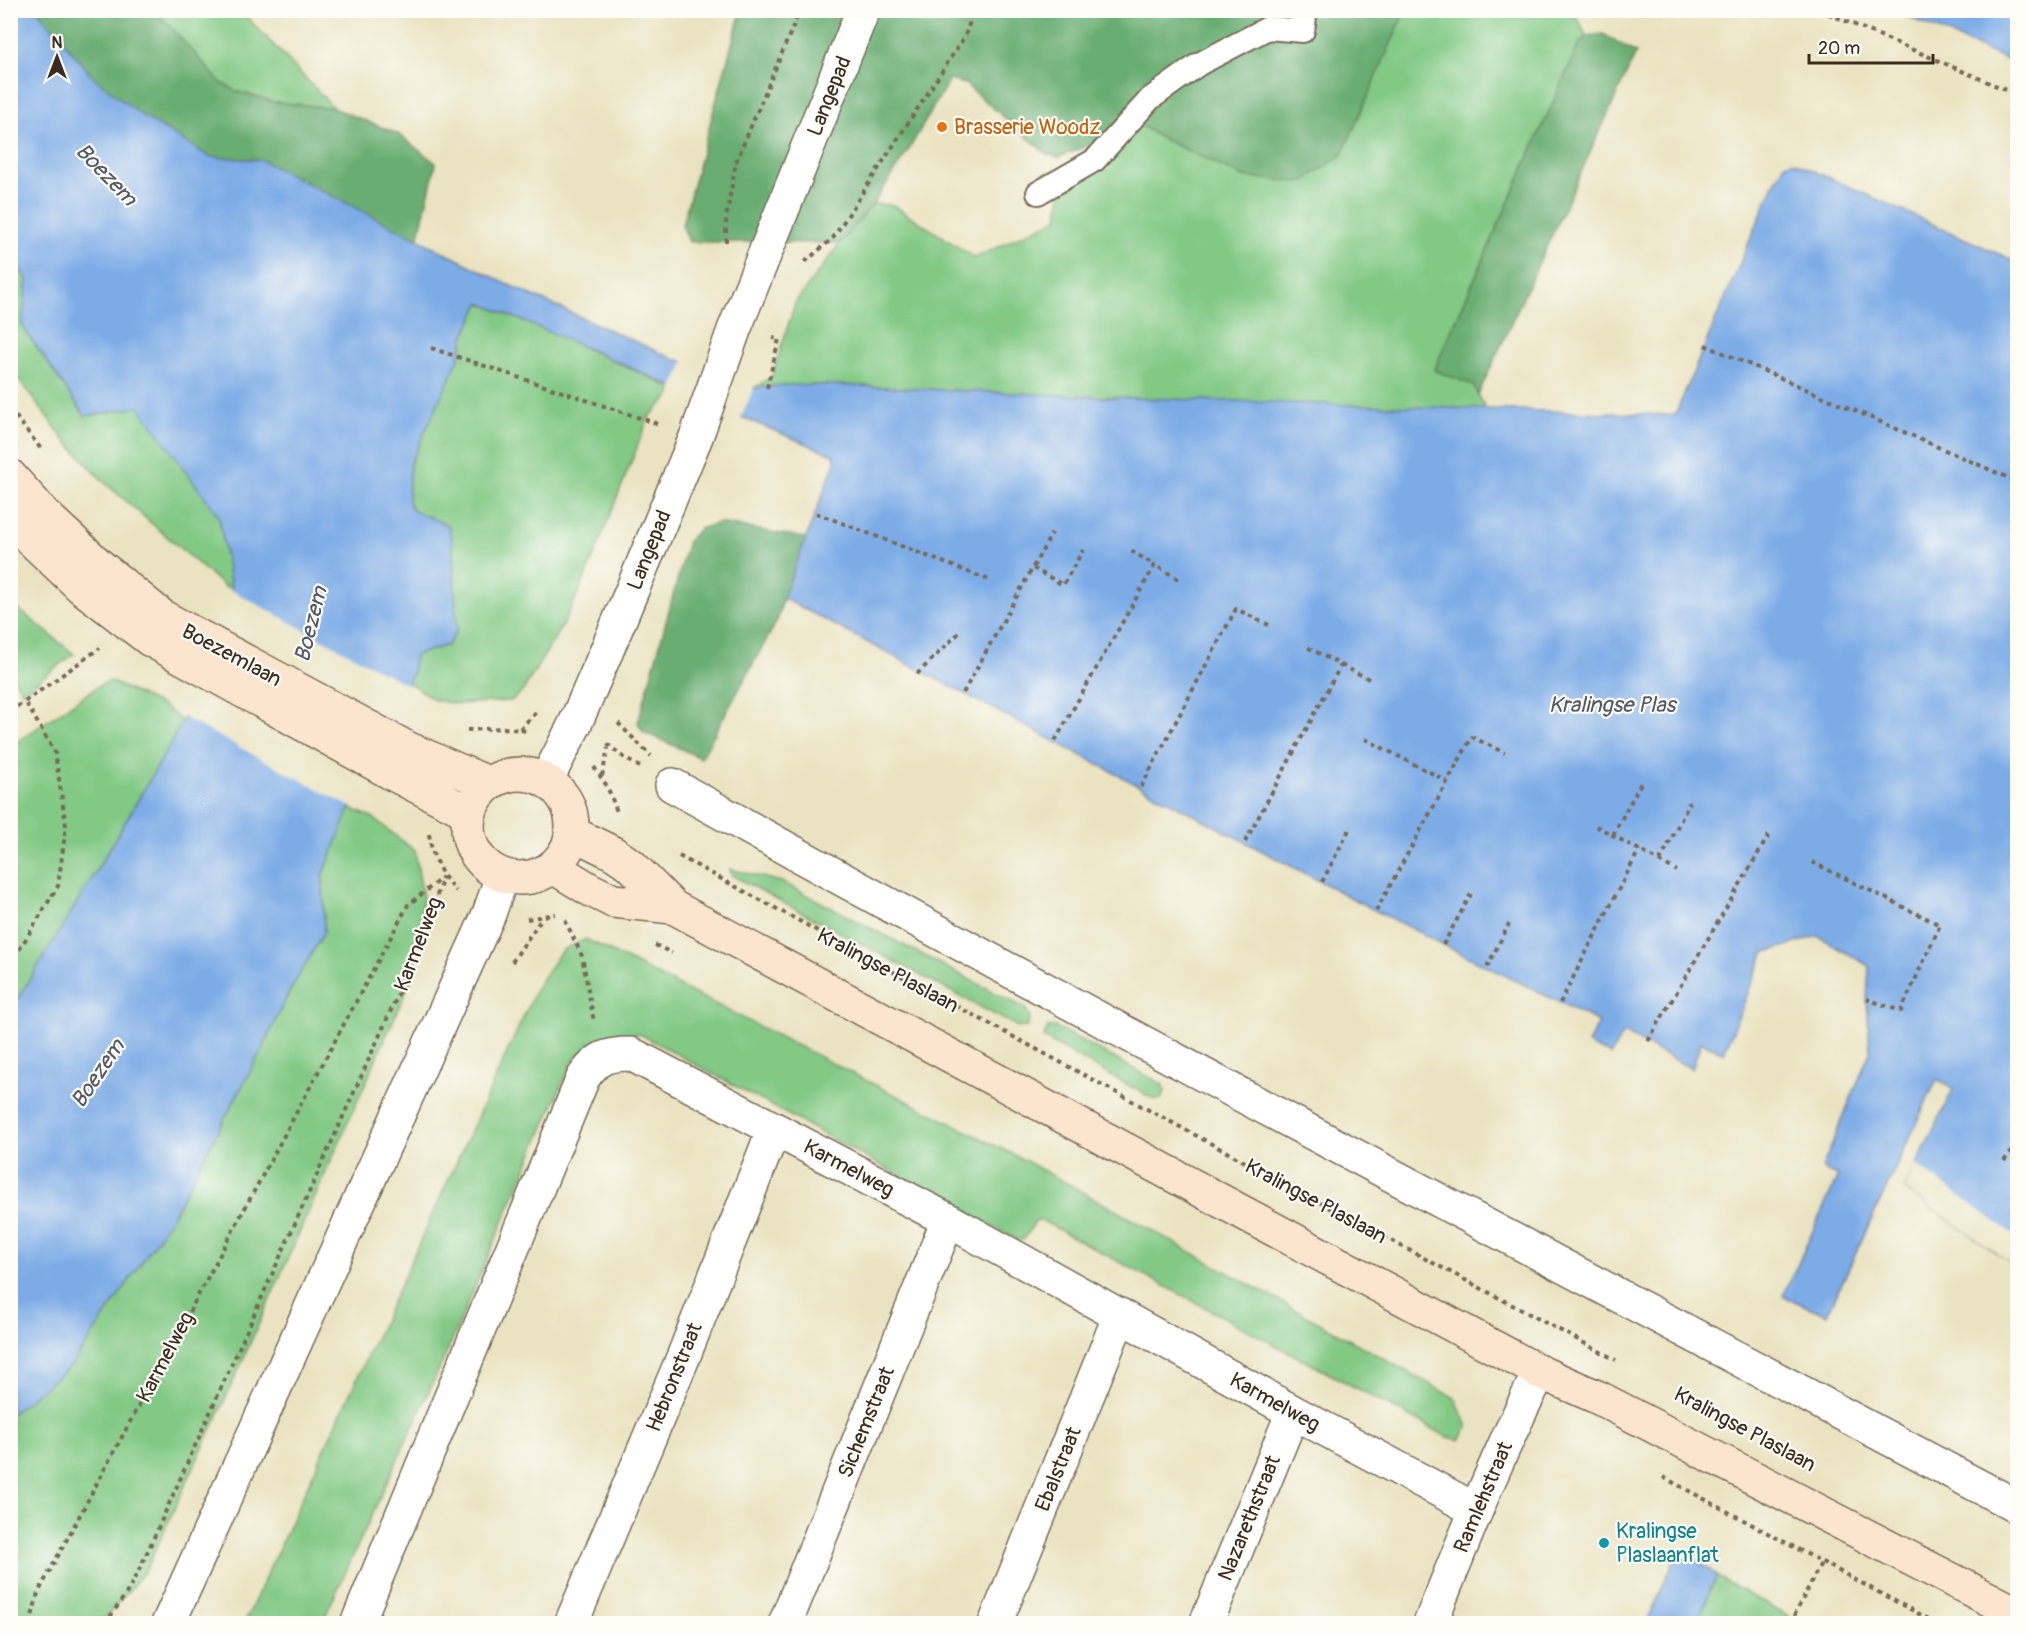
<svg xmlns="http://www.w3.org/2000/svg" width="2028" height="1634" font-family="Pangolin,sans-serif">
	<rect width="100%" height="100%" fill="#fdfcf7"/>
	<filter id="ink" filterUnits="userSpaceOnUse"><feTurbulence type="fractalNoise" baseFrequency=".0167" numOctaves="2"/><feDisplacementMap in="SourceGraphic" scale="12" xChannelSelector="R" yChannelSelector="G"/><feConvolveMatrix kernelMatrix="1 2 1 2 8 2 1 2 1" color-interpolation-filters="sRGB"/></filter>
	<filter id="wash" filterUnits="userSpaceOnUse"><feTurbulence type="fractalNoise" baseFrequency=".008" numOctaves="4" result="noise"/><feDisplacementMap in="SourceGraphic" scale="24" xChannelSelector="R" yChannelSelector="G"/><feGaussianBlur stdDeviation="1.35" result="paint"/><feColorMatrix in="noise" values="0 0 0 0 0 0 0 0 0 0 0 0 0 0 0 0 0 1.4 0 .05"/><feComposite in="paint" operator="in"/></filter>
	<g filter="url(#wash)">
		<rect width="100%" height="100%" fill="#eae3c1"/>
		<path fill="#82c985" stroke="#5e7a52" stroke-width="1.5" d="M 156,11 L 241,11 L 334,108 L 275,102 L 236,91 L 221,83 Z
			M 1405,11 L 1562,11 L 1578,18 L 1586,36 L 1575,53 L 1434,370 L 1473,385 L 1486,410 L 1102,397 L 837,385 L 784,385 L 754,388 L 772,376 L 795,303 L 840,243 L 873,204 L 893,205 L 975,258 L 1058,218 L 1061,195 L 1102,164 L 1139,124 L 1159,137 L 1244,177 L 1342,155 Z
			M 10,256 L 27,279 L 22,326 L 85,416 L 139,406 L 219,517 L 231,587 L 225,587 L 104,482 L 63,438 L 11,369 Z
			M 480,303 L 566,339 L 672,388 L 671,395 L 649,417 L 584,581 L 564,623 L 522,692 L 511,701 L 457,704 L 435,700 L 408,682 L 412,674 L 415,655 L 448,645 L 452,538 L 448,525 L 412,510 L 408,501 L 410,464 L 459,358 L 464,337 Z
			M 11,603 L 74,654 L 23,692 L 11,675 Z
			M 110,681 L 163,706 L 182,721 L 170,745 L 93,877 L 11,1011 L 11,746 L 100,685 Z
			M 350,808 L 373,818 L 415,851 L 423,898 L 412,978 L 229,1391 L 146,1570 L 101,1623 L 11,1624 L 11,1414 L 72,1365 L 170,1220 L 261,1051 L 288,994 L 324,932 L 323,875 Z
			M 730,869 L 782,882 L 1025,1008 L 1030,1017 L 1027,1027 L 1018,1027 L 731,875 Z
			M 586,939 L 1028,1162 L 1455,1398 L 1468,1427 L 1460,1440 L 1448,1437 L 1041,1220 L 1035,1222 L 1023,1240 L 1017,1240 L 640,1034 C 610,1036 590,1041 571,1064 L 443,1361 L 322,1623 L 244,1624 L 539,983 L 562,950 Z
			M 1056,1027 L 1162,1084 L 1165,1091 L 1161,1099 L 1155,1100 L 1043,1038 L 1048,1028 Z
			M 1716,1576 L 1800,1623 L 1697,1624 Z"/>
		<path fill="#69ad72" stroke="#526c48" stroke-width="1.5" d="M 38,11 L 156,11 L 221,83 L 236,91 L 275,102 L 334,108 L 398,134 L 436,163 L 418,240 L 261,160 L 210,157 L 142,116 L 93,77 Z
			M 741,11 L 1405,11 L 1342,155 L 1302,182 L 1244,177 L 1159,137 L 1139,124 L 1058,158 L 1047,154 L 965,84 L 949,80 L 908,151 L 873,204 L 840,243 L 689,242 L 682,225 Z
			M 1603,34 L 1636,53 L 1478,395 L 1473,385 L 1434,370 L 1579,44 L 1586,36 Z
			M 719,523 L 806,538 L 783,598 L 778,619 L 701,758 L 643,732 L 638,723 L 688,541 L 699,529 Z"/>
		<path fill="#7cabe6" stroke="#5c6a82" stroke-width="1.5" d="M 11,11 L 38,11 L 93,77 L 142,116 L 210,157 L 261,160 L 509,285 L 672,358 L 754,388 L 784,385 L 837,385 L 1102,397 L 1675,415 L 1773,186 L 1785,164 L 1792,161 L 2017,262 L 2017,1267 L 1905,1189 L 1953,1089 L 1937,1079 L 1827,1315 L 1783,1296 L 1838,1176 L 1822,1168 L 1870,1052 L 1867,999 L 1869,966 L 1818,936 L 1764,953 L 1724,1053 L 1701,1042 L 1692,1069 L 1623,1033 L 1611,1055 L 1588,1044 L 1599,1022 L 1376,911 L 783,598 L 835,462 L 834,455 L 741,417 L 566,339 L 480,303 L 464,337 L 459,358 L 410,464 L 408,501 L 412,510 L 448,525 L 452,538 L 457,630 L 448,645 L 415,655 L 412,674 L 359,787 L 323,875 L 324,932 L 288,994 L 261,1051 L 170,1220 L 72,1365 L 11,1414 L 10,1011 L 93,877 L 170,745 L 198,690 L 231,587 L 219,517 L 139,407 L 85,416 L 22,326 L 27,279 L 10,256 Z
			M 1893,11 L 2017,11 L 2017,64 L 1897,12 Z
			M 1675,1558 C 1694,1558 1703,1561 1716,1576 L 1697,1623 L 1647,1623 Z"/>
		<path fill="#eae3c1" d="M 685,359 L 755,385 L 740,420 L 672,391 Z
			M 227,588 L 409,686 L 353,808 L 181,716 L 195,689 Z
			M 1916,1165 L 2017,1237 L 2017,1267 L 1905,1189 Z"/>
	</g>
	<g filter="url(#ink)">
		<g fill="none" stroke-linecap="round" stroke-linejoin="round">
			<defs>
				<path id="service" d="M 1038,193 L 1095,160 L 1150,99 L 1199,64 L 1268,28 L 1303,31 L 1306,10"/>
				<path id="minor" d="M 546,781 L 575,724 L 607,650 L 696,437 L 734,330 L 863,10
					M 672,785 C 1117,1033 1568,1268 2018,1507
					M 168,1624 L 489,914 L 502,876
					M 357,1624 L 583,1078 C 597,1057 607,1054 631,1054 L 948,1220 L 1293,1412 L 1476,1510
					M 571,1624 L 682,1360 L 774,1129
					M 785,1624 L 948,1220
					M 995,1624 L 1120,1315
					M 1206,1624 L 1293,1412
					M 1430,1624 C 1464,1539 1498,1453 1540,1372"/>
				<path id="secondary" d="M 10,476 L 45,515 L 100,566 L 163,617 L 409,749 L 490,784
					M 10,517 L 25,534 L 81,587 L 149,639 L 395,775 L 469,813
					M468 826a52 52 0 1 1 104 0a52 52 0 1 1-104 0Z
					M 572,833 L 613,853 L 631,865 L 673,907 L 1540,1372 L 1597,1397 L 2018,1614
					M 553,867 L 589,889 L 613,901 L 673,907"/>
			</defs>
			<use href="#service" stroke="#786b57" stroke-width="26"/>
			<use href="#minor" stroke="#786b57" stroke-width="36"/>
			<use href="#secondary" stroke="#786b57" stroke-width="36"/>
			<path stroke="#786b57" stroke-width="4" stroke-dasharray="4.5 4.5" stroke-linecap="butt" d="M 1820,10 L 2018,95
				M 726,242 L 726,218 L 736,162 L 800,10
				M 805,262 L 833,238 L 965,36 L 974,10
				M 1705,345 L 2018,482
				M 431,348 L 661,425
				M 767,388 L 779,339 L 773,338
				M 10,409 L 41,449
				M 816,513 L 989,580
				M 1131,551 L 1155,565
				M 1033,568 L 1063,585 L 1083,550
				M 1341,665 L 1369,679
				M 917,674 L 962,630
				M 963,693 L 1052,533
				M 10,712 L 100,648
				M 618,723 L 651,756
				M 520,729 L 536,712
				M 467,730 L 504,728 L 528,731
				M 1365,739 L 1447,781
				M 1055,741 L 1155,565 L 1180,580
				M 607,744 L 626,759 L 640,767
				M 594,767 L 607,786 L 618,814
				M 602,776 L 608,748
				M 1141,787 L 1236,609 L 1271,626
				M 1596,826 L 1677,871
				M 429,834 C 432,857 440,874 456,891
				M 1613,835 L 1642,781
				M 1245,842 L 1341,665 L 1307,647
				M 679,856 L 1356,1222 L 1616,1360
				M 1660,861 L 1690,802
				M 1812,862 L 1940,925 L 1901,1011 L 1867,999
				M 1322,882 L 1351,826
				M 1376,911 L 1472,737 L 1505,753
				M 527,919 L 555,914
				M 565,920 L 582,956 L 594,1022
				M 655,945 L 672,953
				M 1443,945 L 1471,894
				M 512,962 L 542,918
				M 10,965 L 58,886 L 66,826 L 55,753 L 25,701
				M 1487,967 L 1509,924
				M 1560,1003 L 1639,850
				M 1648,1041 L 1769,835
				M 2004,1161 L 2018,1143
				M 1663,1477 L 1938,1624
				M 30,1624 L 38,1593 L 408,905 L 443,877
				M 105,1624 L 126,1594 L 141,1566 L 418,950 L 443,878
				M 1790,1624 L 1822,1561"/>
			<use href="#service" stroke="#fff" stroke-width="22"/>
			<use href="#minor" stroke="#fff" stroke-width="33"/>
			<use href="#secondary" stroke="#fbe5cf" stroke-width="33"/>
		</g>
	</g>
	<circle fill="#e8710a" stroke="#fdfcf7" stroke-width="2" cx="942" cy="127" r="6"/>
	<circle fill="#0f9aa8" stroke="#fdfcf7" stroke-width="2" cx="1604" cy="1543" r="6"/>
	<g text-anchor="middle" stroke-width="4.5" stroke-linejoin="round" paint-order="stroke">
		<g font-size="21" fill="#3b2a1e" stroke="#fdfcf7">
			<text transform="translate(829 96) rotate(-68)" y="7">Langepad</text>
			<text transform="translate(649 550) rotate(-68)" y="7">Langepad</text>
			<text transform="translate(232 655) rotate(28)" y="7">Boezemlaan</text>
			<text transform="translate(418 944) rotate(-69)" y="7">Karmelweg</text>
			<text transform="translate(888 970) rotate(28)" y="7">Kralingse Plaslaan</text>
			<text transform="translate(849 1168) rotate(28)" y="7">Karmelweg</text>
			<text transform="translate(1316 1201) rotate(28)" y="7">Kralingse Plaslaan</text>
			<text transform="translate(165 1357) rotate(-62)" y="7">Karmelweg</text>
			<text transform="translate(674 1377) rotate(-68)" y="7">Hebronstraat</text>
			<text transform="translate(1275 1402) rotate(29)" y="7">Karmelweg</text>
			<text transform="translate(866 1422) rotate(-68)" y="7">Sichemstraat</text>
			<text transform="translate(1745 1429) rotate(28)" y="7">Kralingse Plaslaan</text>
			<text transform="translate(1058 1469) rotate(-68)" y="7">Ebalstraat</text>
			<text transform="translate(1483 1497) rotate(-67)" y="7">Ramlehstraat</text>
			<text transform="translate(1249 1518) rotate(-68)" y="7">Nazarethstraat</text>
		</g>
		<g font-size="21" fill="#c56008" stroke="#fdfcf7" text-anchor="start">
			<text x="954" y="134">Brasserie Woodz</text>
		</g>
		<g font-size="21" fill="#0d838f" stroke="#fdfcf7" text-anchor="start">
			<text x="1616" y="1538">Kralingse<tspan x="1616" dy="24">Plaslaanflat</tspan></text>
		</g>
		<g font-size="22" font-style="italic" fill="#525764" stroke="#fdfcf7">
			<text transform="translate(107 174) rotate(46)" y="8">Boezem</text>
			<text transform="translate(310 624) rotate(-76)" y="8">Boezem</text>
			<text x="1612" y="712">Kralingse Plas</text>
			<text transform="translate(97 1073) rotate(-56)" y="8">Boezem</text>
		</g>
	</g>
	<rect width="2028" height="1634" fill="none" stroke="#fdfcf7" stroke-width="36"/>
	<g transform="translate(57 57)" stroke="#fdfcf7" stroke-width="4.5" paint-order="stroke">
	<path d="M0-4.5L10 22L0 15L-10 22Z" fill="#3b2a1e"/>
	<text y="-9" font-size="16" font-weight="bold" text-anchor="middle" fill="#3b2a1e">N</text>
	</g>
	<path d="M1809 54v9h124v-9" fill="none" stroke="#3b2a1e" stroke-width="3"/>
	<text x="1818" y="54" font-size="18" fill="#3b2a1e" stroke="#fdfcf7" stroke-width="4.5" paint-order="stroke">20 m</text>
</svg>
